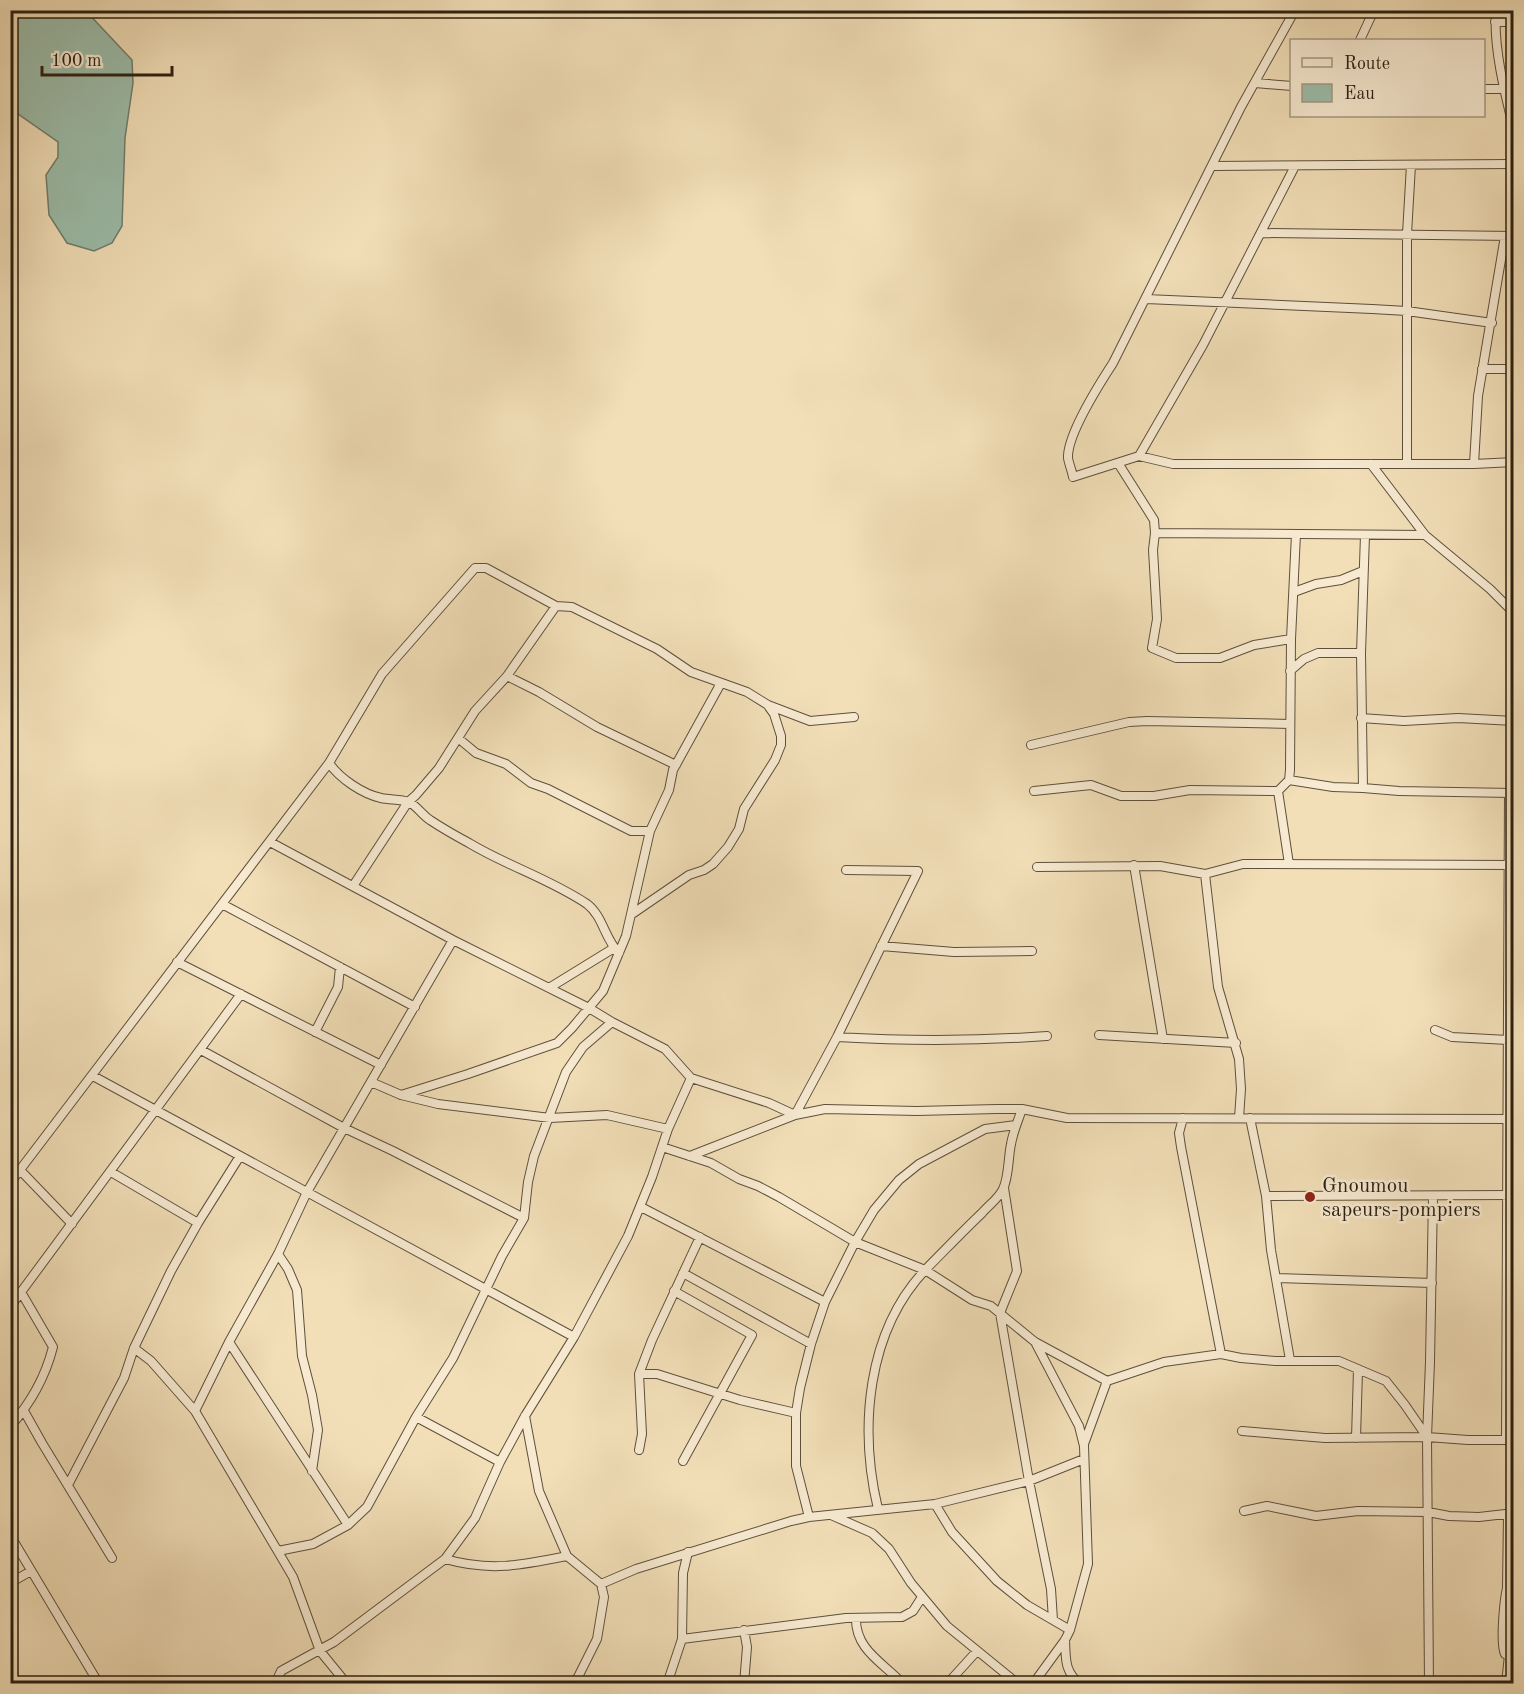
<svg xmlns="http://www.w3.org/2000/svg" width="1524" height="1694" font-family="'Old Standard TT',serif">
	<rect width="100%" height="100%" fill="#f2dfb8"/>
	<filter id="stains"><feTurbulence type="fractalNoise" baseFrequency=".00333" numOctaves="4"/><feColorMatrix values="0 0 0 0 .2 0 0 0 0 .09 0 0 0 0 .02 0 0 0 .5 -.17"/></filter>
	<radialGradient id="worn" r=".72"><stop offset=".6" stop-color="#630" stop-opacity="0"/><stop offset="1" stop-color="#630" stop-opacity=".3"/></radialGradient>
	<path fill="#9cbdaa" stroke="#707e6d" stroke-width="1.5" d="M 10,11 L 86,11 L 132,60 L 133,83 L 125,138 L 122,226 L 112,243 L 94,251 L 67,243 L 49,215 L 46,175 L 58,157 L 58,142 L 11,109 Z"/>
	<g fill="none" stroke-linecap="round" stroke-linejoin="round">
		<defs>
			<path id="street" d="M 1295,10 L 1241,107 L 1113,363 C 1100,383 1067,434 1068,458 C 1069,464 1072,471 1073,477 L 1139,456 L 1173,464 L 1474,464 L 1514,462
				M 1496,10 C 1493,47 1505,94 1514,130
				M 1495,22 L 1514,22
				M 1360,40 L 1374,10
				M 1255,83 L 1292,86
				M 1484,89 L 1514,89
				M 1213,166 L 1514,164
				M 1261,233 L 1514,236
				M 1146,299 L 1372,309 L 1407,311 L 1492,323
				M 1482,369 L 1514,369
				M 1139,456 L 1203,345 L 1295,166
				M 1118,463 L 1154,520 L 1155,533 L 1153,550 L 1157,619 L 1152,648 L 1176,658 L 1220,658 L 1254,645 L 1291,639
				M 1371,464 L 1425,535 L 1490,589 L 1514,613
				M 1407,464 L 1407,234 L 1411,165
				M 1474,464 L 1478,396 L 1505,236
				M 1155,533 L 1425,535
				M 1294,592 L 1316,584 L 1341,580 L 1363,571
				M 556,606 L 486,568 L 475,568 L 382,674 L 329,763 C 340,779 363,794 381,798 C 390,800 400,799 409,802 C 417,806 422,815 430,820 C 442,828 456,836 469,843 C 507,866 550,879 587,904 C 603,916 605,940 619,953
				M 1290,671 L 1304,659 L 1318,653 L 1361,653
				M 507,676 L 539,692 L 597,727 L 676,765
				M 1361,718 L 1404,721 L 1458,718 L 1514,721
				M 458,738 L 476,753 L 506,764 L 531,783 L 548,789 L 631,831 L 650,831
				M 1031,745 L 1129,722 L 1147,721 L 1290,724
				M 1289,780 L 1333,787 L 1363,788 L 1399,791 L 1512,793
				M 1363,788 L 1361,653 L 1365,535
				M 1034,791 L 1091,785 L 1121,796 L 1154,796 L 1190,790 L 1278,791
				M 270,842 L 453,940 L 589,1008 L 612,1022 L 665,1049 L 691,1078 L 769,1103 L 795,1115 L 825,1109 L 917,1111 L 997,1109 L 1022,1109 L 1067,1118 L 1514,1119
				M 1289,864 L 1278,791 L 1289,780 L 1290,770 L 1291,639 L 1296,534
				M 1134,865 L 1163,1039
				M 1037,867 L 1160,866 L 1205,874 L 1243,864 L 1512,865
				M 1205,874 L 1218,987 L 1239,1059 L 1241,1089 L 1239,1118
				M 353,886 L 408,802 L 416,795 L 439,768 L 475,711 L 507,676 L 556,606 L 572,607 L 657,649 L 691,672 L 747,692 L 768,705 L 810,721 L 854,717
				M 222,904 L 415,1007
				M 632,914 L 689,875 L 704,870 L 713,864 L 728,847 L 739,829 L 744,809 L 775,760 L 781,745 L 781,736 L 774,714 L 769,707
				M 881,946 L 954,952 L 1032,951
				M 177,962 L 381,1065
				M 549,988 L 614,948
				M 1435,1030 L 1452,1037 L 1508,1040
				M 315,1032 L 338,987 L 340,967
				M 1099,1035 L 1236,1043
				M 837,1037 C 906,1041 978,1041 1047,1036
				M 201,1050 L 344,1128 L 393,1151 L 524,1218
				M 93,1076 L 574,1337
				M 371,1082 L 401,1095 L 438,1104 L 550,1118 L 607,1115 L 668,1129
				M 401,1095 L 468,1074 L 557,1043 L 572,1028 L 603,991 L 626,936 L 650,831 L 669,790 L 673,770 L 721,683
				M 1183,1118 L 1179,1133 L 1181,1147 L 1221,1354
				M 1250,1118 L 1266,1196 L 1271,1250 L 1290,1360
				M 662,1147 L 711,1163 L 739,1179 L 758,1186 L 779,1197 L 855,1242 L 925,1270 L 972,1300 L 991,1306 L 1035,1342 L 1107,1381 L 1164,1362 L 1221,1354 L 1241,1358 L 1275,1361 L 1339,1361 L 1386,1381 L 1405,1405 L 1427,1437
				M 690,1156 L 795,1115 L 837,1037 L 918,871 L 846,870
				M 20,1170 L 72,1224
				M 111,1172 L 198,1223
				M 10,1183 L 329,763
				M 1004,1188 L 1017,1271 L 1000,1313 L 1029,1481 L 1051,1589 L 1053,1620
				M 1266,1196 L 1514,1195
				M 641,1207 L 825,1302
				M 278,1254 L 288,1269 L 297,1290 L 302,1356 L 312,1395 L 318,1430 L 312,1471
				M 683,1273 L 811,1344
				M 1277,1278 L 1432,1283
				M 674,1291 L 752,1335 L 683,1461
				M 10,1307 L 241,994
				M 229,1342 L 348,1525
				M 134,1348 L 151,1361 L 195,1411 L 293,1577 L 320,1651 L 347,1684
				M 639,1374 L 657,1374 L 740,1400 L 796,1413
				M 24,1411 L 42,1443 L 112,1558
				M 195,1411 L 229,1342 L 278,1254 L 307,1192 L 453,940
				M 525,1416 L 539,1491 L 567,1556
				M 416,1417 L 500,1462
				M 10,1427 C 31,1402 45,1378 53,1347 L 21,1292
				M 1242,1431 L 1325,1438 L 1427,1437 L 1468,1440 L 1514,1440
				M 1356,1438 L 1358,1370
				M 1506,1440 L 1509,792
				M 1084,1444 L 1107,1381
				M 639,1450 L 642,1434 L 639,1374 L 652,1340 L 700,1237
				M 68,1485 L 124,1378 L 134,1348 L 171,1271 L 198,1223 L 240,1156
				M 935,1504 L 1029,1481 L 1084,1459
				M 878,1509 C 859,1429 866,1331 927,1268 C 945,1250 963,1231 982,1213 C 989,1205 999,1198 1003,1189 C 1009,1177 1008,1158 1011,1144 C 1013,1132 1018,1121 1022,1109
				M 1244,1511 L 1267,1506 L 1316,1516 L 1358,1511 L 1428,1512 L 1449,1516 L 1479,1517 L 1514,1513
				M 831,1515 L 872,1533 L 889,1549 L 911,1583 L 947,1626 L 1018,1684
				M 809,1517 L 796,1466 L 796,1413 L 800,1388 L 811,1344 L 825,1302 L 855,1242 L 874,1210 L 899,1180 L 919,1164 L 985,1129 L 1016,1125
				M 10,1535 L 99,1684
				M 278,1551 L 313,1544 L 348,1525 L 367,1507 L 416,1417 L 453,1358 L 502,1256 L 524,1218 L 528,1182 L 534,1156 L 566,1072 L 583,1047 L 612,1022
				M 445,1559 C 491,1572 522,1565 567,1556 L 601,1584 L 604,1597 L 597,1639 L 578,1677 L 573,1684
				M 10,1583 L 31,1571
				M 601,1584 L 636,1569 L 791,1521 L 809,1517 L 935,1504 L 952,1532 L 997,1581 L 1027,1605 L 1070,1630
				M 1507,1588 L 1508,1515
				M 856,1618 C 855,1650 884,1663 903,1684
				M 744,1630 L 747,1647 L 744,1684
				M 682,1639 L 846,1618 L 902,1617 L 913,1611 L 922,1597
				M 1065,1640 C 1066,1659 1064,1671 1080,1684
				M 10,1677 L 14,1684
				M 275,1684 L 281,1671 L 334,1642 L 445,1559 L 475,1518 L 500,1462 L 525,1416 L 574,1337 L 628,1236 L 652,1177 L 668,1129 L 691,1078
				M 667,1684 L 682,1639 L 683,1573 L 688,1552
				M 947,1684 L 977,1651
				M 1033,1684 L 1065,1640 L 1070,1630 L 1088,1564 L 1084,1446 L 1079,1426 L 1035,1342
				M 1429,1684 L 1427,1437 L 1430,1362 L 1433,1196
				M 1506,1684 L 1509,1655 L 1505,1654 C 1500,1644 1504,1601 1507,1588 L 1514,1587"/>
		</defs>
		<use href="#street" stroke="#5e503c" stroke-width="10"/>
		<use href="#street" stroke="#f7ead1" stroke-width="8"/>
	</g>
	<circle fill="#8f2418" stroke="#f7ead1" stroke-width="2" cx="1310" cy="1197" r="6"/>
	<g text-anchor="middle" stroke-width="5" stroke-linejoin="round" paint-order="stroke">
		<g font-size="21" fill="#2d2012" stroke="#f7ead1" text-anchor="start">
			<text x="1322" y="1192">Gnoumou<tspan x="1322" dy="24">sapeurs-pompiers</tspan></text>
		</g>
	</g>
	<rect width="1524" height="1694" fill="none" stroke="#f2dfb8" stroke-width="36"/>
	<rect x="12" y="12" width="1500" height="1670" fill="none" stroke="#2d2012" stroke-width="3"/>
	<rect x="18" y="18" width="1488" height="1658" fill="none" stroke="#2d2012" stroke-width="1.5"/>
	<rect x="1290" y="39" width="195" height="78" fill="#f7ead1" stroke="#a69985" stroke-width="1.5"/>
	<rect x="1302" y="58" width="30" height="9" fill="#f7ead1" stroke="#a69985" stroke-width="1.5"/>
	<text x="1344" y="69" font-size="18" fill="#2d2012">Route</text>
	<rect x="1302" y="84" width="30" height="18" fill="#9cbdaa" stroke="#a69985" stroke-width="1.5"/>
	<text x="1344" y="99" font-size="18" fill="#2d2012">Eau</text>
	<path d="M42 66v9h130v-9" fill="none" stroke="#2d2012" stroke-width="3"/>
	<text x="51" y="66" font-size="18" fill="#2d2012" stroke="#f7ead1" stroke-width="4.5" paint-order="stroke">100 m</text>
	<rect width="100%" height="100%" filter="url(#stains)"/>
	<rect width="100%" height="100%" fill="url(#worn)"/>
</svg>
